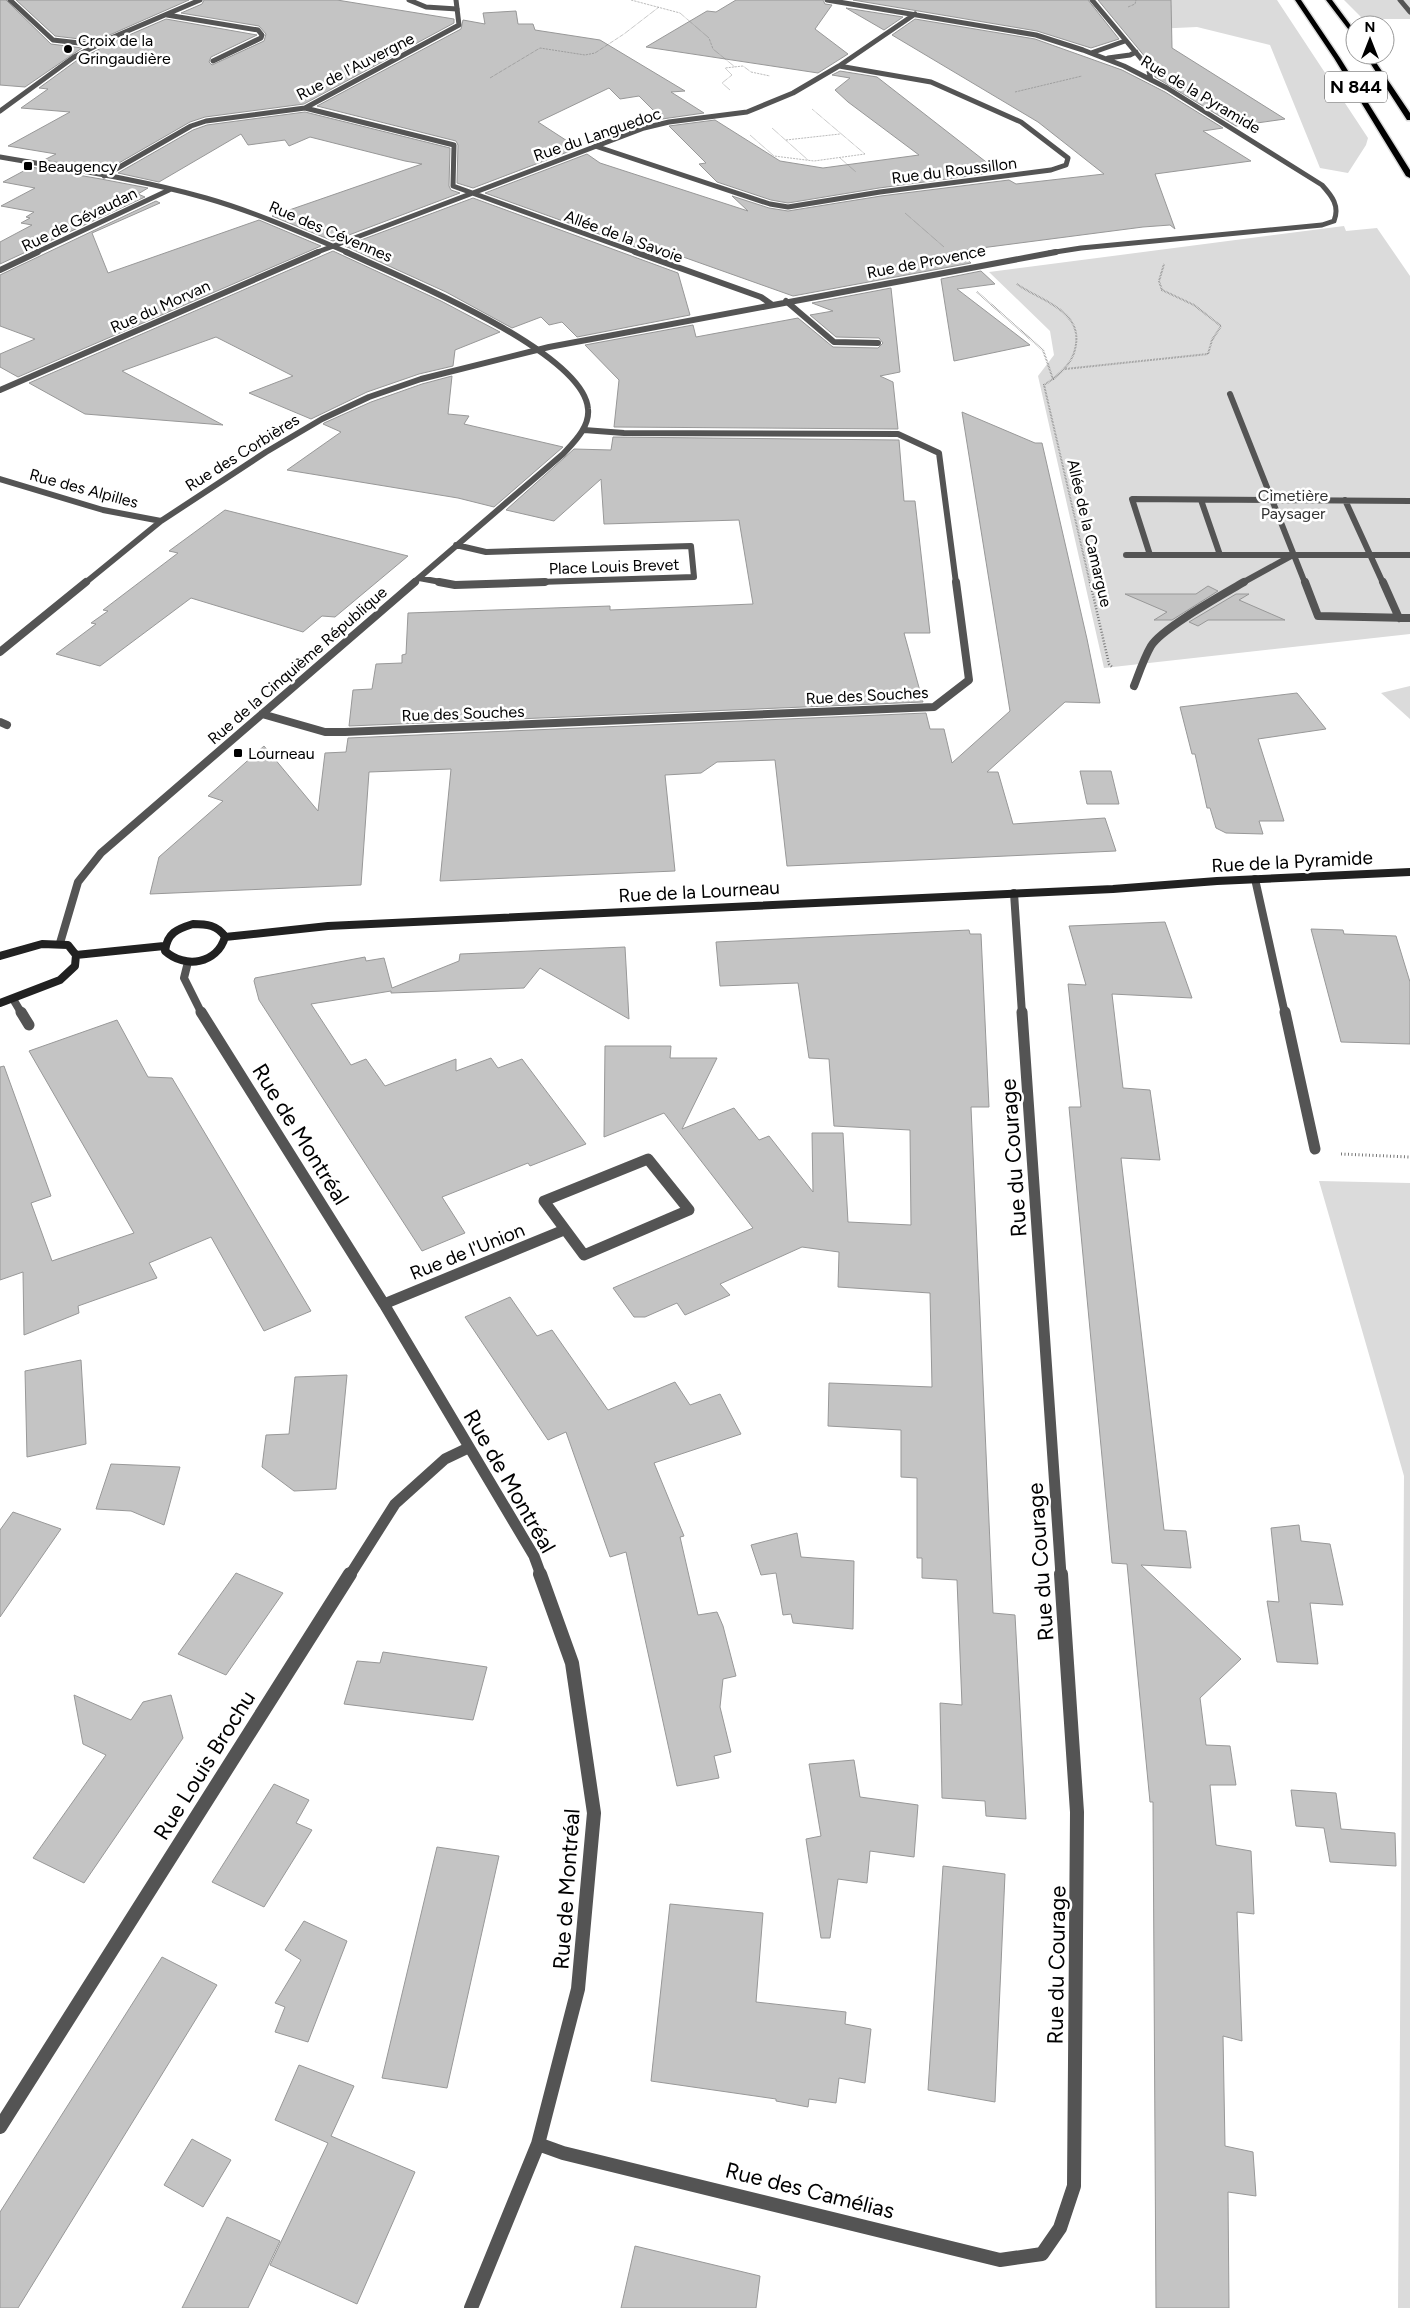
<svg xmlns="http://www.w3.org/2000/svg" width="1410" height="2308" font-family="Figtree,sans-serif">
	<rect width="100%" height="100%" fill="#fff"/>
	<path fill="#dbdbdb" d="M 1108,0 L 1277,0 L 1368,138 L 1366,145 L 1348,173 L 1320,168 L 1270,45 L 1197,27 L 1132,30 Z
		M 1344,0 L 1410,0 L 1410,19 L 1363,19 Z
		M 1344,226 L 1346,231 L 1377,228 L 1410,276 L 1410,634 L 1104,668 L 1038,376 L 1054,355 L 1050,331 L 989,272 Z
		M 1410,686 L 1410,719 L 1381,693 Z
		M 1319,1181 L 1410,1183 L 1410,2308 L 1398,2308 L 1404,1476 Z"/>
	<path fill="#c4c4c4" stroke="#989898" d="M 0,0 L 6,0 L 51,44 L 82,48 L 25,87 L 0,85 Z
		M 16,0 L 189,0 L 96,41 L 55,36 Z
		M 204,0 L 337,0 L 454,19 L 454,23 L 304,104 L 205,117 L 190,122 L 105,171 L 44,160 L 56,154 L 8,146 L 70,112 L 21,108 L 48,89 L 39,88 L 76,61 L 113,42 L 166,19 L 257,35 L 211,57 L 209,62 L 212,65 L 264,41 L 266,34 L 259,26 L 181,13 L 202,4 Z
		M 736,0 L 823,0 L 825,4 L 832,5 L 815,29 L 848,54 L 818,73 L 646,47 L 707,11 L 716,12 Z
		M 853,0 L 1088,0 L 1119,39 L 1091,48 L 1037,31 Z
		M 1098,0 L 1171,0 L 1172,48 L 1285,119 L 1236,126 L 1155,77 L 1151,64 Z
		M 846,8 L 903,17 L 884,30 Z
		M 516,11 L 518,24 L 533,24 L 535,30 L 600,40 L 685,91 L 671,92 L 704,113 L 662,119 L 639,96 L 620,99 L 609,88 L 538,122 L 578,148 L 473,188 L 457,183 L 458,145 L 456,141 L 317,106 L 461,29 L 463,20 L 485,24 L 483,13 Z
		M 915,19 L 1035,39 L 1122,70 L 1165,92 L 1223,128 L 1203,131 L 1251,161 L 1155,174 L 1175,229 L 1170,225 L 1143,227 L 958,251 L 971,263 L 793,296 L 672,253 L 674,261 L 485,193 L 587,154 L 600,163 L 748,211 L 732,196 L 769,208 L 788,211 L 881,196 L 1009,180 L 1016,184 L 1104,174 L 1038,122 L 892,35 Z
		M 840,71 L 877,77 L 999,172 L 879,188 L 788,203 L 771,200 L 717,182 L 699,164 L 706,163 L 669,126 L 715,120 L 780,161 L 823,168 L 919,155 L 848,102 L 835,90 L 850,78 L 832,75 Z
		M 305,112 L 450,148 L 449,186 L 451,190 L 460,193 L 333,241 L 272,216 L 422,164 L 405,161 L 310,137 L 289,146 L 285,140 L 248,145 L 241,134 L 159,182 L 118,173 L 193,130 L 207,125 Z
		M 31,167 L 101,179 L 148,188 L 138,194 L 145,197 L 0,264 L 0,242 L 32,225 L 21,223 L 30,218 L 26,217 L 34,212 L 1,206 L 35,188 L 3,182 Z
		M 473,198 L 678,273 L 690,315 L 577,337 L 562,322 L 549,325 L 541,317 L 512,328 L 446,292 L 345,246 Z
		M 156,201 L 160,203 L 92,233 L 108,273 L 259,220 L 321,246 L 18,377 L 0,367 L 0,354 L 35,339 L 0,326 L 0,275 Z
		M 333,251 L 441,301 L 500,332 L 455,350 L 453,366 L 419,374 L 367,392 L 311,419 L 249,393 L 293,376 L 216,337 L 122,371 L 223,425 L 85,414 L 29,383 Z
		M 981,271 L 995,284 L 957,289 L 1030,345 L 954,361 L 941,279 Z
		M 891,288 L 900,372 L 880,376 L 893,382 L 898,429 L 614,427 L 619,380 L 585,345 L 693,325 L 696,337 L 798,318 L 833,347 L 878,348 L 883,343 L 879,338 L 836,337 L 810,315 L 833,311 L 812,303 Z
		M 452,376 L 448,414 L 469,416 L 464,424 L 563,447 L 494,507 L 458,498 L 287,470 L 341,432 L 323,424 L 324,423 L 371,402 L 422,384 Z
		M 962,412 L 1035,443 L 1042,443 L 1087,639 L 1100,703 L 1065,702 L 987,772 L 998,772 L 1013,824 L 1105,818 L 1116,851 L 787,866 L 775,760 L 717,762 L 701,773 L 665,775 L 675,871 L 440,881 L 451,769 L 369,772 L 361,885 L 150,894 L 159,857 L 223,801 L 208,796 L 264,746 L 318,811 L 325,753 L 346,752 L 348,738 L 926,713 L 930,729 L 944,729 L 952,763 L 1010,711 Z
		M 613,437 L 899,440 L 904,501 L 915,501 L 930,633 L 904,633 L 923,702 L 349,726 L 353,690 L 372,689 L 376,664 L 402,663 L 402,655 L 406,654 L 408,613 L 610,606 L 610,610 L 753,604 L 739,520 L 604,524 L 601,479 L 554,521 L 506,510 L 574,449 L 611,450 Z
		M 225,510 L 408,556 L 335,617 L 322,616 L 303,632 L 191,598 L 100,666 L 56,654 L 96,624 L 91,623 L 108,611 L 103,610 L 178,553 L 169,551 Z
		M 1208,586 L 1218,591 L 1172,620 L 1154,620 L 1167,612 L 1125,594 L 1196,594 Z
		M 1236,594 L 1249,594 L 1239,600 L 1285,620 L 1208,620 L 1198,626 L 1189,622 Z
		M 1297,693 L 1326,729 L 1258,739 L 1284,821 L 1259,821 L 1263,834 L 1226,833 L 1216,828 L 1210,808 L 1207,808 L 1195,754 L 1192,754 L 1180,707 Z
		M 1080,771 L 1111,771 L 1119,804 L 1087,804 Z
		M 1165,922 L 1192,998 L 1112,994 L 1123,1088 L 1150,1090 L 1160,1160 L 1121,1158 L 1164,1530 L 1186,1531 L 1191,1568 L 1141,1565 L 1241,1659 L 1200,1698 L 1206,1745 L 1230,1746 L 1236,1785 L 1210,1785 L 1216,1845 L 1251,1851 L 1254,1914 L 1237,1912 L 1242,2041 L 1223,2036 L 1225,2146 L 1253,2152 L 1256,2196 L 1228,2192 L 1229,2308 L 1156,2308 L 1153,1802 L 1150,1802 L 1127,1564 L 1112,1563 L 1069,1107 L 1081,1107 L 1068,984 L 1086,985 L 1069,926 Z
		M 1311,929 L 1343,930 L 1344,934 L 1396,936 L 1410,982 L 1410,1044 L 1341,1042 Z
		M 969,930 L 970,934 L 981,934 L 989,1107 L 971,1107 L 993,1613 L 1015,1615 L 1026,1819 L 986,1816 L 985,1801 L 942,1798 L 940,1703 L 962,1705 L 957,1580 L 922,1578 L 922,1558 L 917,1558 L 917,1478 L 901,1477 L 901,1430 L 828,1426 L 829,1383 L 932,1387 L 930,1293 L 838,1287 L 839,1252 L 802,1247 L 720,1284 L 730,1295 L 685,1315 L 677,1303 L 645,1317 L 634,1317 L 613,1288 L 753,1228 L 664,1113 L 604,1137 L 605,1046 L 671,1046 L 670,1058 L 717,1058 L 682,1129 L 734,1108 L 759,1140 L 769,1136 L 813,1192 L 812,1133 L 843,1133 L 848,1222 L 911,1225 L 910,1130 L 834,1126 L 829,1059 L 809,1058 L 798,983 L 720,986 L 716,942 Z
		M 625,947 L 629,1019 L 540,968 L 524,988 L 391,993 L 391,991 L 311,1004 L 351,1065 L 366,1059 L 385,1086 L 456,1059 L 456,1071 L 491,1058 L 498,1068 L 522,1059 L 586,1144 L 530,1166 L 528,1163 L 442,1197 L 465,1233 L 422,1251 L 259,1000 L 254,981 L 255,978 L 365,957 L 366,961 L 384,958 L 392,988 L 459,961 L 460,954 Z
		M 117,1020 L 148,1077 L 172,1078 L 311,1311 L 264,1331 L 211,1237 L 149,1263 L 157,1278 L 78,1306 L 79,1313 L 24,1335 L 23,1272 L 0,1280 L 0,1067 L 4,1066 L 51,1196 L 31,1203 L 52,1261 L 134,1233 L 29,1051 Z
		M 510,1297 L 537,1336 L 552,1330 L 608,1410 L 675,1382 L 690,1405 L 720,1394 L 741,1434 L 654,1463 L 684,1536 L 680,1537 L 698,1615 L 717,1612 L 723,1626 L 736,1676 L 723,1679 L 720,1707 L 731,1752 L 714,1756 L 719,1778 L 677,1786 L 626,1552 L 610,1557 L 566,1432 L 548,1440 L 465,1317 Z
		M 81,1360 L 86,1444 L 27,1457 L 25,1371 Z
		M 347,1375 L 336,1489 L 294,1491 L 262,1467 L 266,1435 L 289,1434 L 295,1377 Z
		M 111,1464 L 180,1467 L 164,1525 L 131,1511 L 96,1509 Z
		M 13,1512 L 61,1529 L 0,1617 L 0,1530 Z
		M 1299,1525 L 1301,1541 L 1330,1544 L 1343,1605 L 1310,1603 L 1318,1664 L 1277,1662 L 1267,1601 L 1279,1602 L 1271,1528 Z
		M 797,1533 L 801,1557 L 854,1561 L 853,1629 L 793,1623 L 791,1614 L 783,1615 L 776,1573 L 761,1575 L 751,1545 Z
		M 236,1573 L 283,1593 L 226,1675 L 178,1654 Z
		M 383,1652 L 487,1667 L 473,1720 L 344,1704 L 357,1661 L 380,1663 Z
		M 74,1695 L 131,1720 L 143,1702 L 171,1695 L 183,1738 L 84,1883 L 33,1858 L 106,1755 L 83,1744 Z
		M 854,1760 L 860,1797 L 918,1805 L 914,1857 L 870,1851 L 867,1883 L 838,1879 L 830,1938 L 821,1938 L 806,1839 L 821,1836 L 809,1764 Z
		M 274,1784 L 309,1800 L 296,1823 L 312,1830 L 264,1907 L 212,1882 Z
		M 1291,1790 L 1336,1793 L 1341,1829 L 1395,1833 L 1396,1866 L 1330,1862 L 1324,1828 L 1296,1826 Z
		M 437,1847 L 499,1856 L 447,2088 L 382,2078 Z
		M 943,1866 L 1005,1874 L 995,2102 L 928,2090 Z
		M 670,1904 L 763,1913 L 756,2002 L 846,2012 L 845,2024 L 871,2029 L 865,2083 L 839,2078 L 836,2103 L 809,2099 L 808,2107 L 776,2101 L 776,2099 L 651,2081 Z
		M 304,1921 L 347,1941 L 308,2042 L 275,2032 L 285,2007 L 275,2003 L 301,1960 L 285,1950 Z
		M 162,1957 L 217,1985 L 18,2308 L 0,2308 L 0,2212 Z
		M 299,2065 L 354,2086 L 331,2136 L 415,2172 L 357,2304 L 270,2265 L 328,2143 L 275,2120 Z
		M 192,2139 L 231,2160 L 203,2207 L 164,2185 Z
		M 227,2217 L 280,2241 L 248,2308 L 182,2308 Z
		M 635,2246 L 760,2276 L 756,2308 L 621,2308 Z"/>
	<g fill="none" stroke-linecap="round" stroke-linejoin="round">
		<defs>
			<path id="highway" d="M 1295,0 L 1301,0 L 1340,58 L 1410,170 L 1410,178 L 1406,176 L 1334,58 Z
				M 1326,0 L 1332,0 L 1355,31 L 1355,38 Z
				M 1365,55 L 1371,55 L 1410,113 L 1410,120 L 1407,120 Z"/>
		</defs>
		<use href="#highway" stroke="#dbdbdb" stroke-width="3"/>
		<path stroke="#767676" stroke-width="1" stroke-dasharray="0.5 1" stroke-linecap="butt" d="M 631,0 L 680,13 L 709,38 L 713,49 L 735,67
			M 1128,7 L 1135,4 L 1136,0
			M 490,78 L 540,48 L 585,55 L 595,53 L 624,34 L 659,7
			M 730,90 L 722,83 L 732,75 L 725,68 L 743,66 L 751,72 L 770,76
			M 1015,92 L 1082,76
			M 772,128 L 808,160
			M 750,135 L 774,156 L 814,161 L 865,154 L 812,109
			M 786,140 L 840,134
			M 840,158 L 856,172
			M 905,213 L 944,247"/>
		<path stroke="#767676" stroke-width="2" stroke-dasharray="0.5 1" stroke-linecap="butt" d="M 1017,284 C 1039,300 1081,310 1076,344 C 1074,360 1065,369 1053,379
			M 977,292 L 1043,350 L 1053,379 L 1044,385 L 1090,583
			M 1065,369 L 1208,354 L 1212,340 L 1221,326 L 1194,305 L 1162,290 L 1159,281 L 1164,264"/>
		<path stroke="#767676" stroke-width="2.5" stroke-dasharray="1 2" stroke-linecap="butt" d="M 1090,582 L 1109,664 L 1113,668"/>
		<path stroke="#767676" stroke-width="3" stroke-dasharray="1 2.5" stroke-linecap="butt" d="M 1341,1154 L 1410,1157"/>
		<path stroke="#545454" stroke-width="5" d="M 409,0 L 426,7 L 457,9"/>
		<path stroke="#545454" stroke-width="6" d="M 1230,394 L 1305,583
			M 1201,500 L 1220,555
			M 1345,500 L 1383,583
			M 1126,555 L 1410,555
			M 1150,555 L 1132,499 L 1410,501
			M 1242,583 L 1291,556"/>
		<path stroke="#545454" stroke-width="8" d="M 1305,582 L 1318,616 L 1410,618
			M 1383,582 L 1399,618
			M 1134,686 C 1139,673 1144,658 1151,646 C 1162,628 1224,594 1244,582
			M 1255,879 L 1285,1014
			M 13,999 L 22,1014"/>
		<path stroke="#545454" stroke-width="11" d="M 21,1012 L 29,1025
			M 1285,1012 L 1315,1149"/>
		<path stroke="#545454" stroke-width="5" d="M 10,0 L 53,40 L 97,45
			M 827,0 L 1036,35 L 1083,50 L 1124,66 L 1167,88 L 1322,185 C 1332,196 1340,206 1334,221 L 1322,225 L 1081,248 L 1049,253
			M 1092,0 L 1148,67 L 1151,80
			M 1400,0 L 1410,12
			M 167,15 L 258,30 L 262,35 L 261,38 L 213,61
			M 1091,53 L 1125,41
			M 1108,58 L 1130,55 L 1136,52
			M 305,108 L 454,145 L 453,186 L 638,253
			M 0,111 L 74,57 L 111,38 L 200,0
			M 595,146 L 770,204 L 788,207 L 880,192 L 1051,170 L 1066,165 L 1068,158 L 1021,122 L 931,82 L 839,66
			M 0,157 C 69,169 139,179 206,198 C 255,212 302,233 349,253
			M 104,176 L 191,126 L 206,121 L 305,108 L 459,25 L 456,0
			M 35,253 L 169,190
			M 315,253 L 644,128 L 669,122 L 747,112 L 793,93 L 839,66 L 915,14"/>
		<path stroke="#545454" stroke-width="6" d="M 346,252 C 396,275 584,351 588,409 C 590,427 574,442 563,454 L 413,583
			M 635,252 L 761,297 L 771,304
			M 0,270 L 38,252
			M 786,301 L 834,342 L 878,343
			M 0,390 L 318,252
			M 584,430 L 624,433 L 898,434 L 939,453 L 956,583
			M 0,479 L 103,510 L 161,521
			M 456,545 L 486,552 L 691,546 L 694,577 L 508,583
			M 419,578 L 446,583
			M 85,583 L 161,521 L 266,452 L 322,419 L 369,397 L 421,379 L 549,347 L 1056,252"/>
		<path stroke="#545454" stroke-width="8" d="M 439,582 L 455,585 L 545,582
			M 0,652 L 86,582
			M 262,714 L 325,732 L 345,732 L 934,707 L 969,680 L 956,582
			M 0,722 L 7,725
			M 1014,893 L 1022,1014
			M 60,943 L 78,882 L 101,853 L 415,582
			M 188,962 L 184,978 L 202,1014"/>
		<path stroke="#545454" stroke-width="11" d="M 201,1012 L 384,1304 L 534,1556 L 541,1575
			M 1022,1012 L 1061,1575
			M 648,1159 L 689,1210 L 584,1255 L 544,1201 Z
			M 384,1304 L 564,1230
			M 350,1575 L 395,1504 L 445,1459 L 468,1448"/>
		<path stroke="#545454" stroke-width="14" d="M 0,2127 L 350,1574
			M 538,2144 L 563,2153 L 1000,2260 L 1042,2254 L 1060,2228 L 1074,2186 L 1077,1812 L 1061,1574
			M 471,2308 L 538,2144 L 578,1989 L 594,1813 L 572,1663 L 540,1574"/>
		<path stroke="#212121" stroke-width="8" d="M 193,924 C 206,924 218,925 225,937 C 217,964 185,969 165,951 C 167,933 177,929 193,924 Z
			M 225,937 L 328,926 L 1113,889 L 1217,881 L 1410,872
			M 76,955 L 164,946
			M 0,956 L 42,944 L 68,945 L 76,955 L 75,966 L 60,980 L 0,1003"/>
		<use href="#highway" fill="#000" fill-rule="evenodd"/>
	</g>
	<g fill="#000" stroke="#fff" stroke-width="2">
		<circle cx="68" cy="49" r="5"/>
		<rect x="23" y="161" width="10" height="10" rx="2.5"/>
		<rect x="233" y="748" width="10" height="10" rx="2.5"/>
	</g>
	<g text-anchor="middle" stroke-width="5" stroke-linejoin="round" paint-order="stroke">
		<g font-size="16" fill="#000" stroke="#fff" text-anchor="start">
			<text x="78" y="46">Croix de la<tspan x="78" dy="18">Gringaudière</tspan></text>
			<text x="38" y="172">Beaugency</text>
			<text x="248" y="759">Lourneau</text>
		</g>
		<g font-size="16" fill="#000" stroke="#fff">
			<text transform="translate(355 66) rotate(-27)" y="6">Rue de l'Auvergne</text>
			<text transform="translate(1201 94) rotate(31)" y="6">Rue de la Pyramide</text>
			<text transform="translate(597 134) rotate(-19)" y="6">Rue du Languedoc</text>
			<text transform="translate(954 170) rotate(-7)" y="6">Rue du Roussillon</text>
			<text transform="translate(79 219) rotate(-26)" y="6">Rue de Gévaudan</text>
			<text transform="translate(331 231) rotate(23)" y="6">Rue des Cévennes</text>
			<text transform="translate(624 236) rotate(20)" y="6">Allée de la Savoie</text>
			<text transform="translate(926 261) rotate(-11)" y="6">Rue de Provence</text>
			<text transform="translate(160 306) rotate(-24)" y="6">Rue du Morvan</text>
			<text transform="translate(242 452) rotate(-32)" y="6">Rue des Corbières</text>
			<text transform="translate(84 488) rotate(15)" y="6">Rue des Alpilles</text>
			<text transform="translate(1090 533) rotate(77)" y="6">Allée de la Camargue</text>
			<text transform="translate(614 566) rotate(-2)" y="6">Place Louis Brevet</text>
			<text transform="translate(297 665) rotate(-41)" y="6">Rue de la Cinquième République</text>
			<text transform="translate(867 695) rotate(-3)" y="6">Rue des Souches</text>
			<text transform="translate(463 713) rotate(-2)" y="6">Rue des Souches</text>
		</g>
		<g font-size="16" fill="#323232" stroke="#fff">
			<text x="1293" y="501">Cimetière<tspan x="1293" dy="18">Paysager</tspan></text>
		</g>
		<rect fill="#fff" stroke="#4c4c4c" stroke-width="1" x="1325" y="71.5" width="62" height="31" rx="4"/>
		<g font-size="18" font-weight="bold" fill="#000">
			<text x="1356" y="93">N 844</text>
		</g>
		<g font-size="19" fill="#000" stroke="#fff">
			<text transform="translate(1292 861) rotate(-3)" y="7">Rue de la Pyramide</text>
			<text transform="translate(699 891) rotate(-3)" y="7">Rue de la Lourneau</text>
			<text transform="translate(467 1251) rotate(-22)" y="7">Rue de l'Union</text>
		</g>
		<g font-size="22" fill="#000" stroke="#fff">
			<text transform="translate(301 1134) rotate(58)" y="8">Rue de Montréal</text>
			<text transform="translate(1013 1158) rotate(-94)" y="8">Rue du Courage</text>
			<text transform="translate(510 1481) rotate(60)" y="8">Rue de Montréal</text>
			<text transform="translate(1040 1562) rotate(-94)" y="8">Rue du Courage</text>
			<text transform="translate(204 1765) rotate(-58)" y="8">Rue Louis Brochu</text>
			<text transform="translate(566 1889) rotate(-86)" y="8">Rue de Montréal</text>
			<text transform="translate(1056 1965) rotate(-89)" y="8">Rue du Courage</text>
			<text transform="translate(810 2190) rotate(14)" y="8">Rue des Camélias</text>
		</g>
	</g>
	<g transform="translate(1370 40)"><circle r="24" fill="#ffffff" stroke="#999999"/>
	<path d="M0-4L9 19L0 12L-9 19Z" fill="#000000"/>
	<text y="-8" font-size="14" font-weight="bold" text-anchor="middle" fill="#000000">N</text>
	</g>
</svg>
